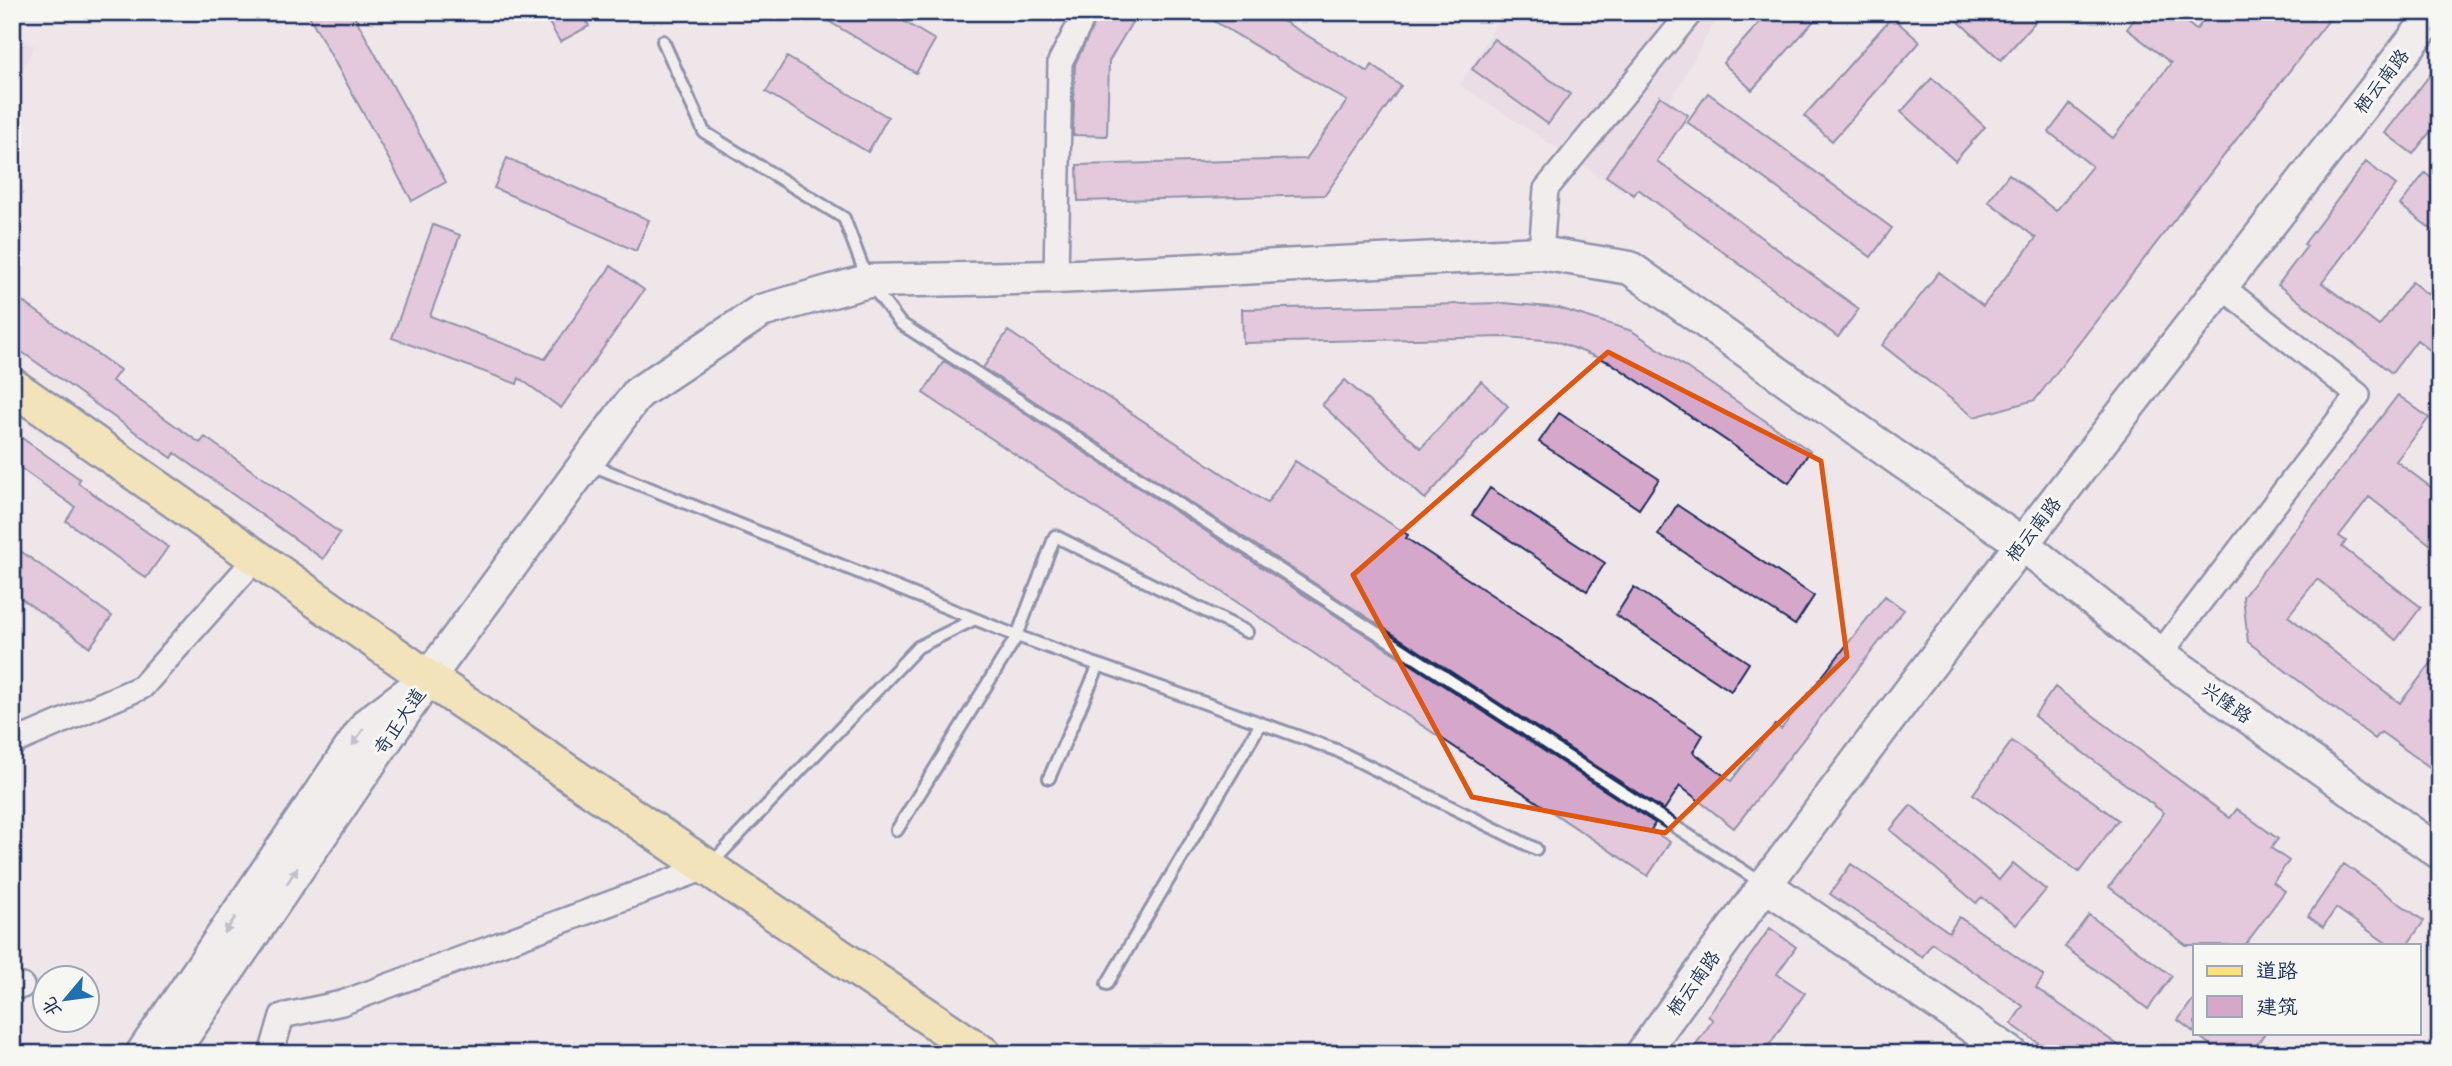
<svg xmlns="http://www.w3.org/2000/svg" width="2452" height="1066" font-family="'Architects Daughter','LXGW WenKai TC',sans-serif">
	<rect width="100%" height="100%" fill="#efe6ea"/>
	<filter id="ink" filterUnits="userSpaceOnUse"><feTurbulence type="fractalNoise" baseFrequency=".0143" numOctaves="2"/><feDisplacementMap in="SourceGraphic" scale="14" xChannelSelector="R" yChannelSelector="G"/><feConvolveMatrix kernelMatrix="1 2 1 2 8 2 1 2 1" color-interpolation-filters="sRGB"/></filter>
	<g filter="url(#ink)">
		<path fill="#e7d3e0" d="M 1504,12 L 1720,12 L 1621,190 L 1460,85 Z
			M 12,40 L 35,46 L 12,89 Z"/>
		<path fill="#d5a7ca" stroke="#1b2f5e" stroke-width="2" d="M 307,12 L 352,12 L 446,182 L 412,201 Z
			M 543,12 L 582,12 L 589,26 L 560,42 Z
			M 813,12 L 888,12 L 935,40 L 916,73 Z
			M 1100,12 L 1138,12 L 1109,61 L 1107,136 L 1073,135 L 1075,64 Z
			M 1199,12 L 1268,12 L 1368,72 L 1372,65 L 1401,86 L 1325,195 L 1078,201 L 1077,165 L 1306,159 L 1347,101 Z
			M 1769,12 L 1822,12 L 1752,90 L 1723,63 Z
			M 1948,12 L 2027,12 L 2036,21 L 2001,60 Z
			M 2140,12 L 2174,12 L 2196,30 L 2210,12 L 2335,12 L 2035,400 L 1974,417 L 1882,345 L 1939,272 L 1983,306 L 2036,238 L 1988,201 L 2009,174 L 2056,211 L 2092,166 L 2049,132 L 2070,104 L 2113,138 L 2171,63 L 2127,29 Z
			M 1892,17 L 1920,42 L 1832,141 L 1804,116 Z
			M 1494,39 L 1570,94 L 1548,124 L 1472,69 Z
			M 787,57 L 888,117 L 868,152 L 766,92 Z
			M 2440,62 L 2440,119 L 2413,154 L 2385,133 Z
			M 1932,78 L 1985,127 L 1955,161 L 1901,112 Z
			M 1708,93 L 1892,228 L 1871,257 L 1687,122 Z
			M 1660,96 L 1688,115 L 1657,161 L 1859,309 L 1838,337 L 1638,189 L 1634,195 L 1606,176 Z
			M 507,158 L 649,220 L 636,251 L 494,188 Z
			M 2366,162 L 2396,185 L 2322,283 L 2379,326 L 2412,282 L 2440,304 L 2440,358 L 2417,340 L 2392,373 L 2278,285 L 2307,246 L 2304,244 Z
			M 2425,173 L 2440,185 L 2440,236 L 2400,205 Z
			M 433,225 L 460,235 L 430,316 L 545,359 L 611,266 L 644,290 L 561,408 L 519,378 L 517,384 L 392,338 Z
			M 12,294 L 120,370 L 112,381 L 200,443 L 205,437 L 340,533 L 323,559 L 175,453 L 172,458 L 12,345 Z
			M 1504,303 L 1559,308 L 1632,331 L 1810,451 L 1789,483 L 1611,363 L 1556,341 L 1505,337 L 1243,343 L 1242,309 Z
			M 1008,331 L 1267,503 L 1295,461 L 1408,535 L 1406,538 L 1703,735 L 1693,752 L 1731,781 L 1775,725 L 1781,729 L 1885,596 L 1904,610 L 1734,828 L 1680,786 L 1664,810 L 983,368 Z
			M 944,361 L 1655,823 L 1651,830 L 1670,842 L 1648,876 L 923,393 Z
			M 1345,380 L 1421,448 L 1481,381 L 1508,406 L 1425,499 L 1322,405 Z
			M 2398,395 L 2429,418 L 2396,461 L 2440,494 L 2440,552 L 2369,497 L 2339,536 L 2346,541 L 2342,547 L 2421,607 L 2396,640 L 2317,579 L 2288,616 L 2400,703 L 2440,652 L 2440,704 L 2429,718 L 2440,725 L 2440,756 L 2431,768 L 2381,732 L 2375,739 L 2248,642 L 2243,597 Z
			M 1559,413 L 1659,479 L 1639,509 L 1539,442 Z
			M 12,431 L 80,479 L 78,483 L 168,547 L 146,578 L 66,521 L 75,507 L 12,462 Z
			M 1490,488 L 1605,563 L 1587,591 L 1472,515 Z
			M 1677,505 L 1814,596 L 1795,625 L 1658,535 Z
			M 12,545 L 112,616 L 90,647 L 12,592 Z
			M 1634,587 L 1749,663 L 1731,691 L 1616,615 Z
			M 2055,687 L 2230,818 L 2237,809 L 2278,839 L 2271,848 L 2289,861 L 2273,882 L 2285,891 L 2245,945 L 2186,945 L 2109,887 L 2164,813 L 2034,716 Z
			M 2012,741 L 2118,820 L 2079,872 L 1973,794 Z
			M 1911,805 L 1999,880 L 2013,863 L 2046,890 L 2016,925 L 1982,897 L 1976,903 L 1890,830 Z
			M 1851,864 L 1949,932 L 1959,917 L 2044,976 L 2036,988 L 2131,1054 L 2054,1054 L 2011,1024 L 2023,1006 L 1932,943 L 1922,957 L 1830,894 Z
			M 2344,864 L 2424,921 L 2407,945 L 2389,945 L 2336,908 L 2323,927 L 2308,916 Z
			M 2089,915 L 2172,976 L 2148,1009 L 2065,947 Z
			M 1770,928 L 1796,947 L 1777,974 L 1805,993 L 1763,1054 L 1689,1054 L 1713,1020 L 1708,1016 Z
			M 2195,997 L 2195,1033 L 2265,1033 L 2250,1054 L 2222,1054 L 2178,1020 Z"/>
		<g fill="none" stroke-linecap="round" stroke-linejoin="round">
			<defs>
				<path id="lane" d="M 663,41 L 704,132 L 844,218 L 868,281 L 900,323 L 1762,883
					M 589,464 L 1017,636 L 1336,750 L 1536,849
					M 1049,778 L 1099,665
					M 897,830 L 1017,636 L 1055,536 L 1247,632
					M 710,865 L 918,647 L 975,619
					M 1107,984 L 1261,723"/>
				<path id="street" d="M 1541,253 L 1546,189 L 1691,12
					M 1056,277 L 1060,62 L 1086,12
					M 2160,654 L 2358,395 L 2221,286
					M 12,743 L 142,687 L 257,557
					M 12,986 L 22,986
					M 271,1054 L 282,1016 L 342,1003 L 708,867"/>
				<path id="secondary" d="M 1764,884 L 2012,1054
					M 142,1054 L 368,723 L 408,693
					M 171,1054 L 428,678 L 638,393 L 761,311 L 868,281 L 1056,277 L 1541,253 L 1630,268 L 1900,460 L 2021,543 L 2160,654 L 2440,853
					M 1642,1054 C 1897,699 2167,356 2435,12"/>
				<path id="primary" d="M 12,386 L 428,678 L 983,1054"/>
			</defs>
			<use href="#lane" stroke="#1b2f5e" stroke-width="16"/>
			<use href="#street" stroke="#1b2f5e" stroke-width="28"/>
			<use href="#secondary" stroke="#1b2f5e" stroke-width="37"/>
			<use href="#primary" stroke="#1b2f5e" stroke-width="40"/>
			<use href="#lane" stroke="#f6f6f2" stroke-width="10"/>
			<use href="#street" stroke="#f6f6f2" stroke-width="23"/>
			<use href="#secondary" stroke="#f6f6f2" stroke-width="32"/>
			<use href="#primary" stroke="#f9e181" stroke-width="35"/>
		</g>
		<defs><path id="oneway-solid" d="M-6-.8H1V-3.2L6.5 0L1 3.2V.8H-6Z" transform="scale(1.75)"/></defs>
		<g fill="#8892a8">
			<use href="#oneway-solid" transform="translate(358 737) rotate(124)"/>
			<use href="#oneway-solid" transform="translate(292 876) rotate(-56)"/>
			<use href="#oneway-solid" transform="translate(230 925) rotate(124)"/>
		</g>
	</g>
	<path d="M0 0H2452V1066H0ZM 1608,352 L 1821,461 L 1847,657 L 1665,833 L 1472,797 L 1353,575 Z" fill="#efe6ea" fill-opacity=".55" fill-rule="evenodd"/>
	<path fill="none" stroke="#de5710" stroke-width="5" stroke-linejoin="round" d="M 1608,352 L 1821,461 L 1847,657 L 1665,833 L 1472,797 L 1353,575 Z"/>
	<g text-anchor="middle" stroke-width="6" stroke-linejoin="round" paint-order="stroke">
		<g font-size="19" fill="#1b2f5e" stroke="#f6f6f2">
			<text transform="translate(2381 81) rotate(-52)" y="7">栖云南路</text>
			<text transform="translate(2033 529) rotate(-52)" y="7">栖云南路</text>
			<text transform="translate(2227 702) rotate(35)" y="7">兴隆路</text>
			<text transform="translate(399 721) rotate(-56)" y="7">奇正大道</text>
			<text transform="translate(1693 983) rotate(-54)" y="7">栖云南路</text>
		</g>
	</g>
	<rect width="2452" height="1066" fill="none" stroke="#f6f6f2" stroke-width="42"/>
	<rect x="21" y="21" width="2410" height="1024" fill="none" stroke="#1b2f5e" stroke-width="2.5" filter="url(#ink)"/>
	<rect x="2193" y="944" width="228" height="91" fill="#f6f6f2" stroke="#9ea6b7" stroke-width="2"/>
	<rect x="2207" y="966" width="35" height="10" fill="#f9e181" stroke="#9ea6b7" stroke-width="2"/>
	<text x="2256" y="978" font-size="21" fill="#1b2f5e">道路</text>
	<rect x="2207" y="996" width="35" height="21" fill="#d5a7ca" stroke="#9ea6b7" stroke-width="2"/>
	<text x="2256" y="1014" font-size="21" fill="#1b2f5e">建筑</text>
	<g transform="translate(66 999) rotate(241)"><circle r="33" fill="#f6f6f2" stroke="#9ea6b7" stroke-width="2"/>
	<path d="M0-5L12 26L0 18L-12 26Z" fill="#1f6fb2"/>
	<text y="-10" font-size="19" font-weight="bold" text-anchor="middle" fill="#1b2f5e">北</text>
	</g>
</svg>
